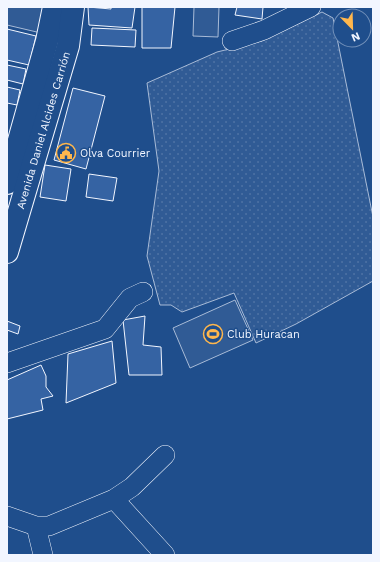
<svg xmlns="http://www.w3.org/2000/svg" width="380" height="562" font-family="'Work Sans',sans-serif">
	<defs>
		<pattern id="grass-dots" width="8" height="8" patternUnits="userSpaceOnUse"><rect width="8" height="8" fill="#305b95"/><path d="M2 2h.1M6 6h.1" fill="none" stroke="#4e73a5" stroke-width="1.8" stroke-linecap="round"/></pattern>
	</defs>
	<rect width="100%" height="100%" fill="#1f4e8c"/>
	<path fill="url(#grass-dots)" stroke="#a8bbd7" d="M 322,12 L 333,18 L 373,217 L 373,281 L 296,324 L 256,343 L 234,293 L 182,312 L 171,305 L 160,305 L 147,256 L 159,171 L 147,83 L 217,52 L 262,41 Z"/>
	<path fill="#305b95" stroke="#a8bbd7" d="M 7,7 L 44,7 L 41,33 L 7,25 Z
		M 194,7 L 219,7 L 218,37 L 193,36 Z
		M 235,300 L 253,340 L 190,368 L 173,328 Z"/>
	<path fill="#3563a3" stroke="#f2f6ff" d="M 88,7 L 111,9 L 111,7 L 135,7 L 132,28 L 89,25 Z
		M 142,7 L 175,7 L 171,48 L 142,48 Z
		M 237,7 L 263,7 L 262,19 L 235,15 Z
		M 92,28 L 136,30 L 135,47 L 91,45 Z
		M 7,29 L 36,36 L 29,65 L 7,60 Z
		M 7,65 L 26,69 L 23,84 L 7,80 Z
		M 7,87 L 20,90 L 17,105 L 7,103 Z
		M 73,88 L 105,96 L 86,169 L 54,160 Z
		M 45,165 L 71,169 L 66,201 L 40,197 Z
		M 89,174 L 117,178 L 113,201 L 86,197 Z
		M 145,316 L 143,345 L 161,347 L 162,375 L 129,375 L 123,320 Z
		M 7,321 L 20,326 L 18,334 L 7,330 Z
		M 112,341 L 116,383 L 66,403 L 68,354 Z
		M 41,365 L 46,376 L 46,387 L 53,396 L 41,399 L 43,410 L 7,419 L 7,380 Z"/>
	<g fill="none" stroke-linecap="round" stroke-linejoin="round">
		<defs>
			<path id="minor" d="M 232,41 L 264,30 L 311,7
				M 7,363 L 105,329 L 130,298 L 143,292
				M 114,499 L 165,555
				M 7,516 L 36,526 L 49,526 L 114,499 L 132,487 L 165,455
				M 36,526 L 43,555"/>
			<g id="major">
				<path d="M 7,183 L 47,41 L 54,7"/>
				<path id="s1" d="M 7,252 L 68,46 L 73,7"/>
			</g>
		</defs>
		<use href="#minor" stroke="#f2f6ff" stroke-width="20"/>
		<use href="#major" stroke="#f2f6ff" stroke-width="24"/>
		<use href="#minor" stroke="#1f4e8c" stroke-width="19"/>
		<use href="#major" stroke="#1f4e8c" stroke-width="22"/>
	</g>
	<defs>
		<symbol id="civic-ring" viewBox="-11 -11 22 22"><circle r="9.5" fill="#1f4e8c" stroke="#ffb74d" stroke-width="1.5"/><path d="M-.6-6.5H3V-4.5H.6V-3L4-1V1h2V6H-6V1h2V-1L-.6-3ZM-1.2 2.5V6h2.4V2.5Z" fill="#ffb74d"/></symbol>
		<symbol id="stadium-ring" viewBox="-11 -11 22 22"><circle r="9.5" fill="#1f4e8c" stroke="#ffb74d" stroke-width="1.5"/><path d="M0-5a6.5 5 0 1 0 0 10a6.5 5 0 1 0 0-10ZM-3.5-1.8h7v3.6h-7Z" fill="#ffb74d"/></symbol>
	</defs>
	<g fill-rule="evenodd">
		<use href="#civic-ring" x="55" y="142" width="22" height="22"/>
		<use href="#stadium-ring" x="202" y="323" width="22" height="22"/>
	</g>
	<g text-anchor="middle" stroke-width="3" stroke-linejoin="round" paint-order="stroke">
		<g font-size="11" fill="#f2f6ff" stroke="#1f4e8c">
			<text dy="4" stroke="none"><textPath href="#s1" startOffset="127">Avenida Daniel Alcides Carrión</textPath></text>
		</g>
		<g font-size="11" fill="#f2f6ff" stroke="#1f4e8c" text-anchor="start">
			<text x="80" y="157">Olva Courrier</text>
			<text x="227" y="338">Club Huracan</text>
		</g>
	</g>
	<rect width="380" height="562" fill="none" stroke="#f2f6ff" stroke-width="16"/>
	<g transform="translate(352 28) rotate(157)"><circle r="19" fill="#1f4e8c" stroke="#7391ba"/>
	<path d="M0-3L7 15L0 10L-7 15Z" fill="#ffb74d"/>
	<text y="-6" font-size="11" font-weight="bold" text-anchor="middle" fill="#f2f6ff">N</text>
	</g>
</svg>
